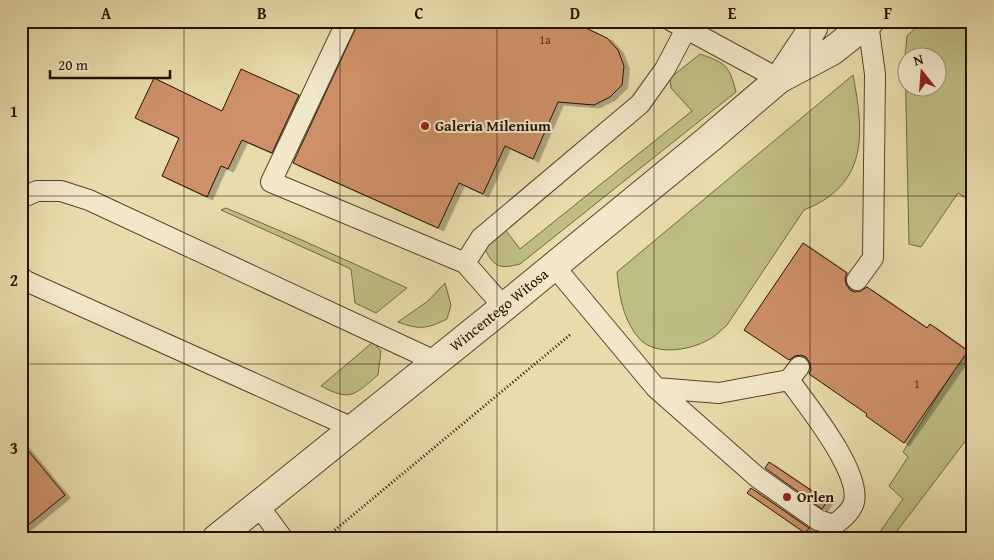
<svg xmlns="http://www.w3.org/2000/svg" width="994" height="560" font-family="'Gentium Book Plus',serif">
	<defs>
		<filter id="shadow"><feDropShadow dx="5.5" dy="3" stdDeviation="0" flood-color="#0004"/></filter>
	</defs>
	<rect width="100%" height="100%" fill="#e9dcac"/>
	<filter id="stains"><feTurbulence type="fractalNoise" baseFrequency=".004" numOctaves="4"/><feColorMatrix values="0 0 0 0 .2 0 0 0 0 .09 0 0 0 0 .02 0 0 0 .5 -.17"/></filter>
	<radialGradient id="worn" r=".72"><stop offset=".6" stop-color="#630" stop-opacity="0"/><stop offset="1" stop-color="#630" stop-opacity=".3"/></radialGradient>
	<path fill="#bebe84" stroke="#716842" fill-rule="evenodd" d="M 923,21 L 973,21 L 973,203 L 958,193 L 921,247 L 909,244 L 905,56 L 907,36 ZM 906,58 L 936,58 L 936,88 L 906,88 Z
		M 700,54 C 726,63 729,65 736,92 L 520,264 C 501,269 494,268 485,249 L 487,239 L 504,228 L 520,249 L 692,111 L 671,88 L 670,78 Z
		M 853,75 C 864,133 869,184 804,210 L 727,325 C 722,329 718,334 713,337 C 694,350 654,358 638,337 C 623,319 619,295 617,272 Z
		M 226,208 L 304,241 L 407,288 L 376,313 L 355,303 L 351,269 L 221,210 Z
		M 445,283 L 451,305 L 447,319 C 426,329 420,330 398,322 L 428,301 Z
		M 973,339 L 973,431 L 891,539 L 875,539 L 903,499 L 889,486 L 908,457 L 903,452 Z
		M 373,342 L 381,351 L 378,375 C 354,395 351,402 321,386 Z"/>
	<path fill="#ce9067" stroke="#241201" filter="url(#shadow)" d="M 359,21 L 571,21 L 607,38 L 618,50 L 624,66 L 622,85 L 610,97 L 594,105 L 558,102 L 533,159 L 505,146 L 483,194 L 459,183 L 438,228 L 293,163 Z
		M 241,69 L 299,95 L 272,153 L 242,140 L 228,169 L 221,166 L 207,197 L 162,176 L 179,138 L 135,118 L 154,78 L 222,111 Z
		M 803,243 L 847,273 L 845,278 L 846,284 L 850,290 L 855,292 L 861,291 L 867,287 L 927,328 L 930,324 L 968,351 L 904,443 L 866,416 L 867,414 L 809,374 L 811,369 L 810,363 L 806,357 L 801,355 L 795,356 L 789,360 L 744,330 Z
		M 21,442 L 65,495 L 21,531 Z
		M 769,462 L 827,501 L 822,509 L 765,468 Z
		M 751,488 L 809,528 L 805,533 L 747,493 Z"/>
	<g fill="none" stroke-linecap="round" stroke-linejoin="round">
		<defs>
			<path id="lane" d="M 347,21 L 271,182 L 465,263
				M 672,21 L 779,79
				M 21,198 L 37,191 L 61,191 L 89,200 L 435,361
				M 554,266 L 656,388 L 719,393 L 789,380 L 799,367
				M 21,277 L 26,281 L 353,428
				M 857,280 L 873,258 L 875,74 L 868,23
				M 504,307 L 465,263 L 481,238 L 640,104 L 665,69 L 686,29
				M 656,388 L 757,477 L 818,520 L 834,525 C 842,519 851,512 854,502 C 861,471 807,405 789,380
				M 258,505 L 283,539"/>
			<path id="street" d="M 780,78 L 813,28 L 815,21
				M 216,539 L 504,307 L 709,139 L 779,79 L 832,51 L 870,21"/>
		</defs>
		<use href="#lane" stroke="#55442c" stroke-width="22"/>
		<use href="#street" stroke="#55442c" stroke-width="30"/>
		<path stroke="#241201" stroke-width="3" stroke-dasharray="1 2.5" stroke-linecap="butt" d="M 324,539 L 571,334"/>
		<use href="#lane" stroke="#f1e8c9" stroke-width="20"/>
		<use href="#street" stroke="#f1e8c9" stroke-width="28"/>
	</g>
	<path fill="none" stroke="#241201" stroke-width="1" stroke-opacity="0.55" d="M 184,21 L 184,539M 340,21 L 340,539M 497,21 L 497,539M 654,21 L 654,539M 810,21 L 810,539M 21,196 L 973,196M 21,364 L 973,364"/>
	<g fill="#8f2418" stroke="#f1e8c9" stroke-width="2">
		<circle cx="425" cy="126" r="5"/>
		<circle cx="787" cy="497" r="5"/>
	</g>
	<g text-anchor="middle" stroke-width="4" stroke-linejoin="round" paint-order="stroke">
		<g font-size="12" fill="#4e321a">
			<text x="545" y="44">1a</text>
			<text x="917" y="388">1</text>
		</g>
		<g font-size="15" font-weight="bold" fill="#241201" stroke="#f1e8c9" text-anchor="start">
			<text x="435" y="131">Galeria Milenium</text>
			<text x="797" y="502">Orlen</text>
		</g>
		<g font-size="15" fill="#241201" stroke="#f1e8c9">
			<text transform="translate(499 310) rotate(-39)" y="5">Wincentego Witosa</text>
		</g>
	</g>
	<rect width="994" height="560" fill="none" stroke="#e9dcac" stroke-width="55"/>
	<g transform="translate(922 72) rotate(343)"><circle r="24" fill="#f1e8c9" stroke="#9f9279"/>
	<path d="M0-4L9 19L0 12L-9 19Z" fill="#8f2418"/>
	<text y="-8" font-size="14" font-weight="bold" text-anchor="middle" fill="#241201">N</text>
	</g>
	<path d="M50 70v8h120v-8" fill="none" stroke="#241201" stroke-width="2.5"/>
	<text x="58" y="70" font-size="15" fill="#241201" stroke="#f1e8c9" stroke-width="4" paint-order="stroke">20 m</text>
	<rect x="28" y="28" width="938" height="504" fill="none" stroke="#241201" stroke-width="2"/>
	<g font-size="16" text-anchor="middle" font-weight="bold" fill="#241201">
		<text x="106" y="19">A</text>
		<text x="262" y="19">B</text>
		<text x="419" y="19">C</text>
		<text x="575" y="19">D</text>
		<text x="732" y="19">E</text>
		<text x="888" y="19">F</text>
		<text x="14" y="117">1</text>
		<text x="14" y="286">2</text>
		<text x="14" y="454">3</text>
	</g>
	<rect width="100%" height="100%" filter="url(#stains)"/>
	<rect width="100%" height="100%" fill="url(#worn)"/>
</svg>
